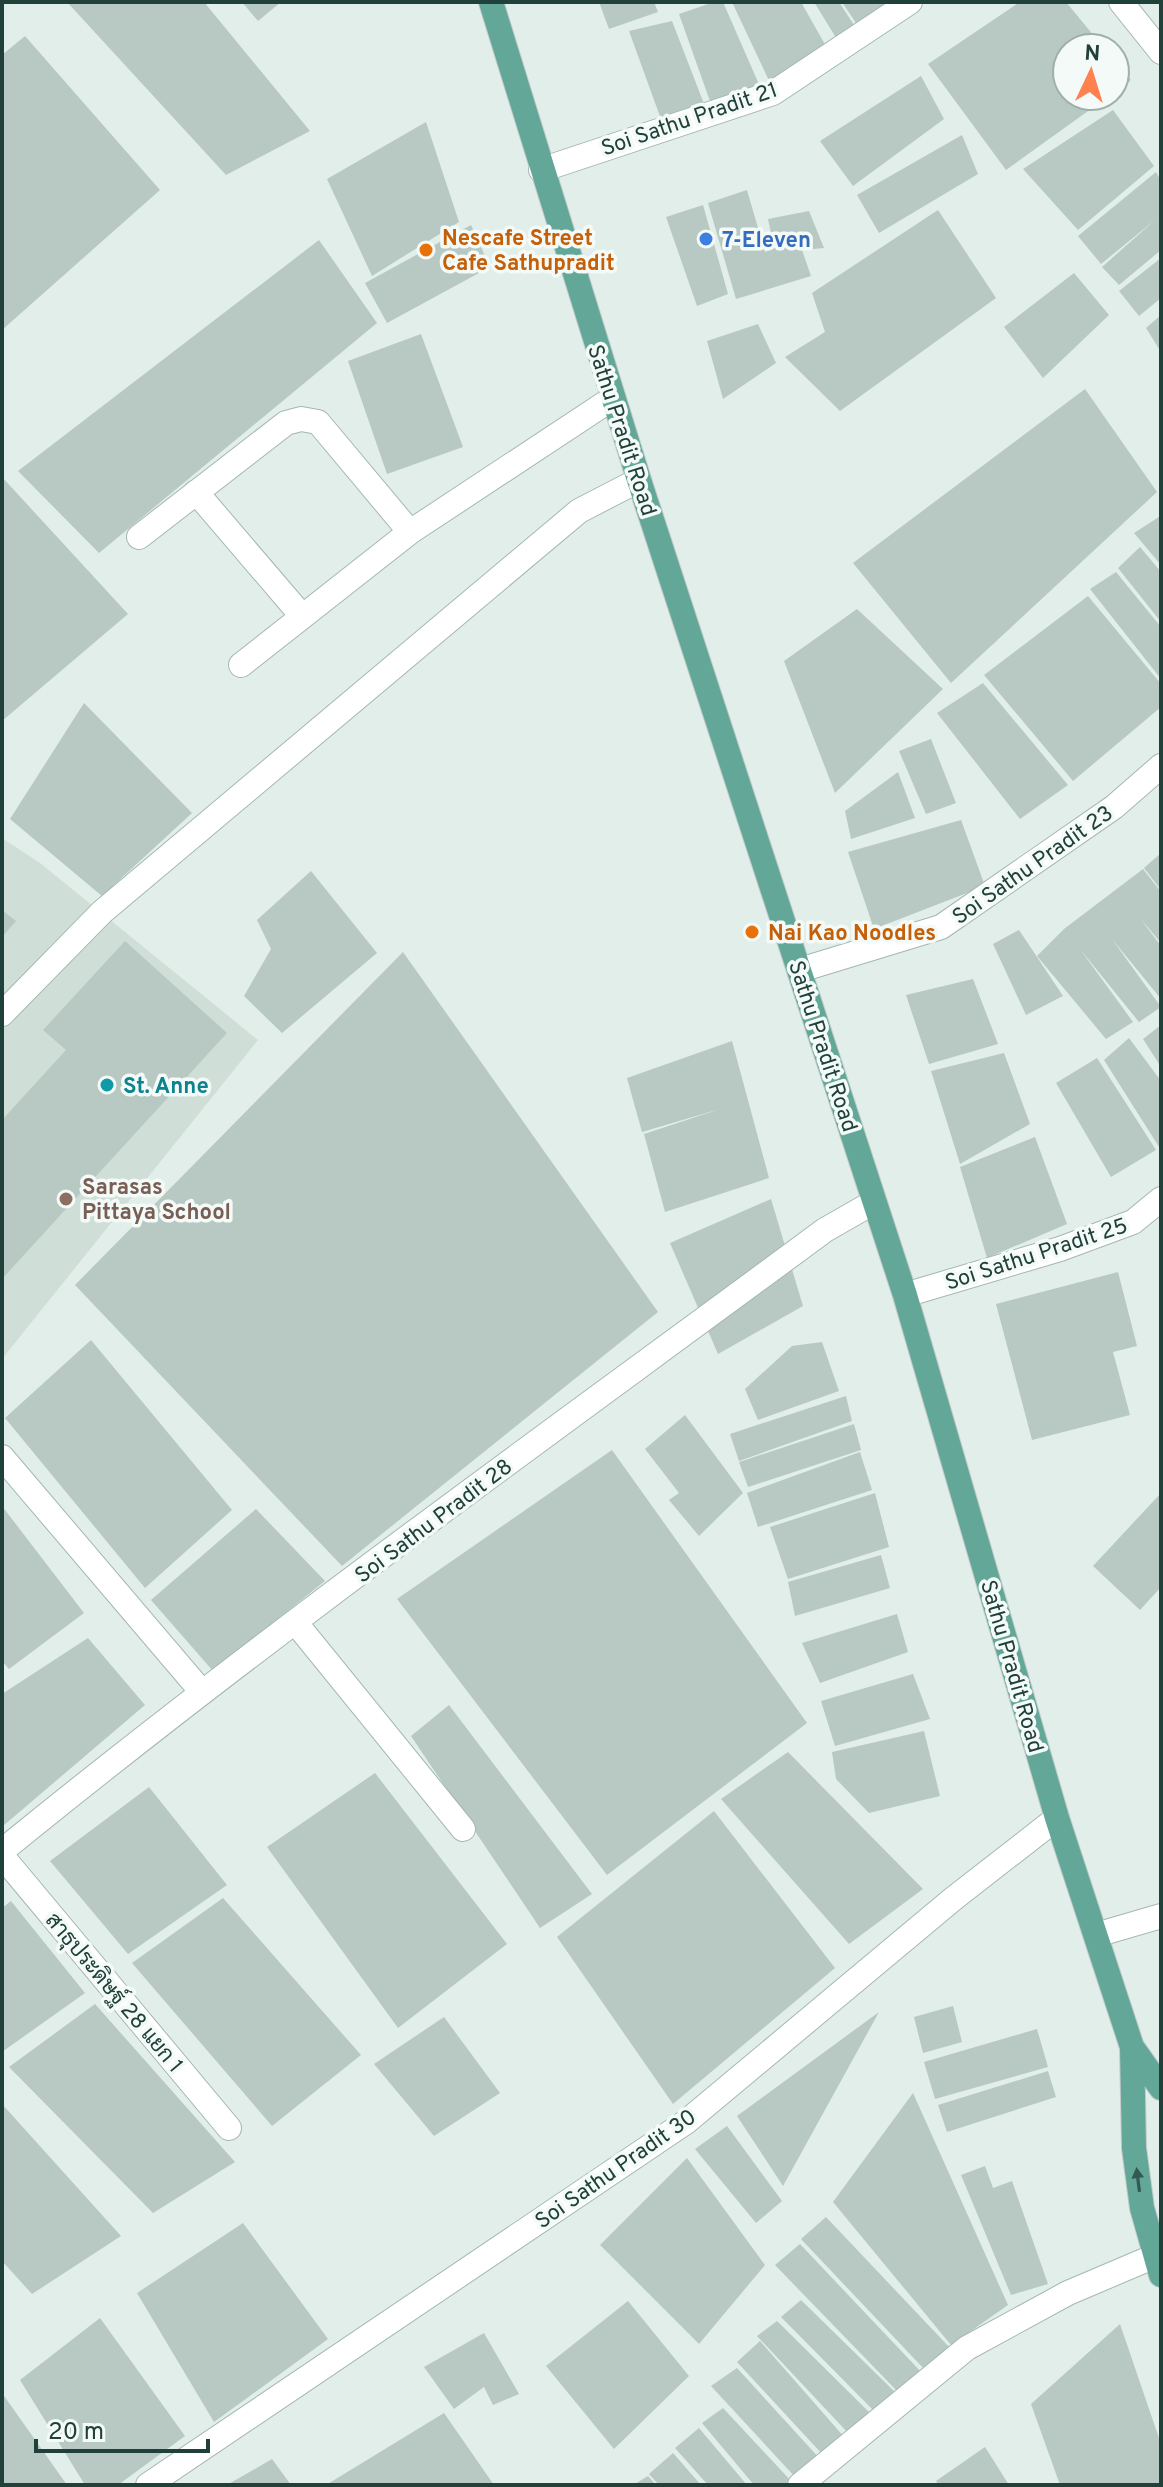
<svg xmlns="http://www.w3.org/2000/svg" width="1163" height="2487" font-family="Overpass,Sarabun,sans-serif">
	<rect width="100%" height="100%" fill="#e2eee9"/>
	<path fill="#d0ded8" d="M 2,838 L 40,863 L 258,1040 L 2,1359 Z"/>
	<path fill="#b7c9c2" d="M 67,2 L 204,2 L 310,131 L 226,175 Z
		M 242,2 L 281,2 L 258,21 Z
		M 599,2 L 654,2 L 658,12 L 609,29 Z
		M 714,2 L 723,2 L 761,89 L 711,104 L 679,14 Z
		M 732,2 L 801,2 L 827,48 L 771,85 Z
		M 814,2 L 839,2 L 856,28 L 838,41 Z
		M 842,2 L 888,2 L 891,5 L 856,23 Z
		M 1020,2 L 1066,2 L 1104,48 L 1067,48 L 1067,96 L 1109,96 L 1006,170 L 928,64 Z
		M 672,21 L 706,109 L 662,122 L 629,31 Z
		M 25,36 L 160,190 L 2,330 L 2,55 Z
		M 1115,61 L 1131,80 L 1115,92 Z
		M 921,76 L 944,119 L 853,186 L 820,141 Z
		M 1113,110 L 1154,166 L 1078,230 L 1023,169 Z
		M 426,122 L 459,222 L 372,276 L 327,179 Z
		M 962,135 L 978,174 L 879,233 L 857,195 Z
		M 1156,172 L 1161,181 L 1161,250 L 1119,285 L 1102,267 L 1155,220 L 1101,264 L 1078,236 Z
		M 747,190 L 765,252 L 774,248 L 768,219 L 809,211 L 824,248 L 802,250 L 811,276 L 736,299 L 708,203 Z
		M 703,205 L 728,294 L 697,306 L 666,217 Z
		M 938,210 L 996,298 L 840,411 L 785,357 L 825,332 L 812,293 Z
		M 471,225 L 490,267 L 387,323 L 365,283 Z
		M 319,240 L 377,323 L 99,553 L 18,471 Z
		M 1161,258 L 1161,298 L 1139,316 L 1119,291 Z
		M 1074,273 L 1109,315 L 1043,378 L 1004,327 Z
		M 1161,315 L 1161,352 L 1146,328 Z
		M 758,324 L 776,363 L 723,399 L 707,341 Z
		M 421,334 L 463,447 L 387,474 L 348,361 Z
		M 1085,389 L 1157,492 L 951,683 L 853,563 Z
		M 2,477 L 128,614 L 2,721 Z
		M 1159,517 L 1161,519 L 1161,565 L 1134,533 Z
		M 1140,547 L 1161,572 L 1161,622 L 1118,568 Z
		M 1116,572 L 1161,627 L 1161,679 L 1090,589 Z
		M 1088,596 L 1161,684 L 1161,707 L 1073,781 L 984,675 Z
		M 857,609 L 943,689 L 835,793 L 784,661 Z
		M 983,683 L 1068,785 L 1020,819 L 937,713 Z
		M 84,703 L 192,813 L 102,896 L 10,819 Z
		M 931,739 L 956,803 L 926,814 L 899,751 Z
		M 898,772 L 915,818 L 851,839 L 845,811 Z
		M 961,820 L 985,886 L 874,929 L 848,852 Z
		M 1161,853 L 1161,890 L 1144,868 Z
		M 1143,869 L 1161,892 L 1161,943 L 1140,918 L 1161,946 L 1161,999 L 1112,939 L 1161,1007 L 1139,1022 L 1080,949 L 1133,1022 L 1106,1039 L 1037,956 L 1064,929 Z
		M 311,871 L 377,953 L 282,1033 L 244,996 L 271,949 L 257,920 Z
		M 2,910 L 16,921 L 2,937 Z
		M 1019,930 L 1063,996 L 1026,1015 L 993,944 Z
		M 125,941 L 227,1033 L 2,1279 L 2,1120 L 66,1050 L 43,1030 Z
		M 403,952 L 658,1312 L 342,1566 L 75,1285 Z
		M 973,979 L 998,1044 L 929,1064 L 906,995 Z
		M 1161,1025 L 1161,1067 L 1143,1039 Z
		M 1129,1038 L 1161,1081 L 1161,1150 L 1104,1060 Z
		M 732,1041 L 769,1178 L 665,1212 L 644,1134 L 720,1109 L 642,1132 L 627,1078 Z
		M 1004,1053 L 1030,1124 L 960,1164 L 931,1071 Z
		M 1097,1058 L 1156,1150 L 1111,1177 L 1056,1083 Z
		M 1035,1137 L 1067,1224 L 987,1258 L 960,1167 Z
		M 771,1199 L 803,1306 L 718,1354 L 670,1243 Z
		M 1118,1272 L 1137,1346 L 1113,1352 L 1130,1415 L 1032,1440 L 996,1304 Z
		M 91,1340 L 232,1510 L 145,1588 L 5,1418 Z
		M 822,1342 L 839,1391 L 758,1420 L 745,1389 L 792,1346 Z
		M 846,1396 L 852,1421 L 739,1461 L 730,1434 Z
		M 685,1415 L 743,1493 L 699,1536 L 669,1500 L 679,1493 L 645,1449 Z
		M 854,1424 L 861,1450 L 748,1487 L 739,1462 Z
		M 612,1450 L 807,1723 L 607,1875 L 397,1599 Z
		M 860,1452 L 872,1490 L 758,1527 L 747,1493 Z
		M 875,1493 L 889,1547 L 788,1579 L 770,1527 Z
		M 1161,1493 L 1161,1587 L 1140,1610 L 1093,1566 Z
		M 2,1506 L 84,1613 L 9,1669 L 2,1661 Z
		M 256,1509 L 325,1581 L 213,1671 L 151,1600 Z
		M 881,1555 L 890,1588 L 795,1616 L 788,1582 Z
		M 897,1614 L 908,1652 L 820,1683 L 802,1643 Z
		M 88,1638 L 145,1705 L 3,1826 L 2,1694 Z
		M 913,1674 L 930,1719 L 835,1746 L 821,1701 Z
		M 449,1705 L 592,1894 L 540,1928 L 411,1736 Z
		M 924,1731 L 940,1796 L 869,1813 L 836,1779 L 832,1752 Z
		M 788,1752 L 923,1889 L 849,1944 L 721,1799 Z
		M 375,1773 L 507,1944 L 398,2028 L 267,1847 Z
		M 149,1787 L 227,1885 L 128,1954 L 50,1861 Z
		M 714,1811 L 835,1968 L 673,2104 L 557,1937 Z
		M 223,1898 L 361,2055 L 272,2126 L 132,1963 Z
		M 11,1901 L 85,1993 L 2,2052 L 2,1908 Z
		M 95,2004 L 235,2162 L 153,2213 L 9,2067 Z
		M 953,2006 L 962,2042 L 923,2053 L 914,2017 Z
		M 879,2012 L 783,2186 L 737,2116 Z
		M 444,2017 L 500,2093 L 434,2136 L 374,2064 Z
		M 1037,2029 L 1048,2067 L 935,2099 L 924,2062 Z
		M 1048,2071 L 1056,2097 L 947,2132 L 938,2105 Z
		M 913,2093 L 1008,2305 L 951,2345 L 833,2202 Z
		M 2,2104 L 121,2236 L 32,2294 L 2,2261 Z
		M 727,2126 L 782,2201 L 756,2223 L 695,2149 Z
		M 687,2158 L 765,2265 L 699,2344 L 600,2245 Z
		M 985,2166 L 993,2188 L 1012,2181 L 1048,2284 L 1011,2295 L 961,2175 Z
		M 826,2217 L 952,2350 L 925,2370 L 801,2239 Z
		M 243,2223 L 328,2339 L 214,2422 L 137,2293 Z
		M 800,2244 L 923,2374 L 898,2392 L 775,2265 Z
		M 801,2300 L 897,2394 L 873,2410 L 781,2317 Z
		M 628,2301 L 689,2376 L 614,2449 L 546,2366 Z
		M 100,2318 L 185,2436 L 118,2485 L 85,2485 L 20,2380 Z
		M 777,2321 L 870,2413 L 849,2434 L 757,2336 Z
		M 1120,2324 L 1161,2444 L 1161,2485 L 1060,2485 L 1031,2404 Z
		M 484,2333 L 519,2394 L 493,2405 L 484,2387 L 454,2409 L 424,2367 Z
		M 760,2341 L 845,2438 L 824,2456 L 737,2362 Z
		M 737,2368 L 821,2460 L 796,2478 L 711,2386 Z
		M 2,2393 L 67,2485 L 2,2485 Z
		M 723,2408 L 792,2482 L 788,2485 L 754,2485 L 702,2423 Z
		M 444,2413 L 494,2485 L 326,2485 Z
		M 699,2428 L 747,2485 L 708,2485 L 675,2448 Z
		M 985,2447 L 1009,2485 L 939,2485 L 936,2481 Z
		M 673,2453 L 701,2485 L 659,2485 L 649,2474 Z
		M 272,2459 L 291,2485 L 227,2485 Z
		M 648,2476 L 656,2485 L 633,2485 Z"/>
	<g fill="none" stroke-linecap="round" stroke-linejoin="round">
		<defs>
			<path id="minor" d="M 1121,2 L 1161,52
				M 541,170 L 773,93 L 910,2
				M 196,492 L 302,616
				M 139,537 L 286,423 L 301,419 L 318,422 L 410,532 L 613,398
				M 241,665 L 410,532
				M 800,970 L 941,927 L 1114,807 L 1161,766
				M 2,1014 L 102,912 L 579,511 L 639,480
				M 905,1295 L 1060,1249 L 1133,1222 L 1161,1199
				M 2,1457 L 202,1692
				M 295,1622 L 463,1829
				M 2,1851 C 268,1634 549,1434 825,1230 L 874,1202
				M 2,1856 L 229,2128
				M 1096,1935 L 1161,1916
				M 148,2485 L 686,2122 L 953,1899 L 1057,1818
				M 800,2485 L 967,2348 L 1068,2293 L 1155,2256"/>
			<path id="major" d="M 491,2 L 639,480 L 905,1295 L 1057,1818 L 1132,2047 L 1134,2148 L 1142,2208 L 1161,2275
				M 1132,2047 L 1161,2088"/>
		</defs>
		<use href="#minor" stroke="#a4b7b1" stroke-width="26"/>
		<use href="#major" stroke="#c1cac8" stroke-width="26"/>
		<use href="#minor" stroke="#fff" stroke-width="24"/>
		<use href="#major" stroke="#63a798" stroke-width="24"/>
	</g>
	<defs><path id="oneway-solid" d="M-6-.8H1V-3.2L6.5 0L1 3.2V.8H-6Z" transform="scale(2)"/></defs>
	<use fill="#315a51" href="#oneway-solid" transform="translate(1138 2180) rotate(-97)"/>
	<circle fill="#3f7fe0" stroke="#f3faf7" stroke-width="3" cx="706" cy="239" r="8"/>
	<g fill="#e8710a" stroke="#f3faf7" stroke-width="3">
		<circle cx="426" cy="250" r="8"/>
		<circle cx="752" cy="932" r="8"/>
	</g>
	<circle fill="#0f9aa8" stroke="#f3faf7" stroke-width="3" cx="107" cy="1085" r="8"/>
	<circle fill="#8d6e63" stroke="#f3faf7" stroke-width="3" cx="66" cy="1199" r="8"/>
	<g text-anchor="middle" stroke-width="7" stroke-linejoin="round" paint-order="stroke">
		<g font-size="22" fill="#204139" stroke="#f3faf7">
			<text transform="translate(689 118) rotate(-19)" y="8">Soi Sathu Pradit 21</text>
			<text transform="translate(623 430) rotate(72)" y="8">Sathu Pradit Road</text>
			<text transform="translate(1032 864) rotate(-35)" y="8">Soi Sathu Pradit 23</text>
			<text transform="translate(824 1046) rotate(72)" y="8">Sathu Pradit Road</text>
			<text transform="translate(1036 1253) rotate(-18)" y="8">Soi Sathu Pradit 25</text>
			<text transform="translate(433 1520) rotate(-37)" y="8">Soi Sathu Pradit 28</text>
			<text transform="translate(1013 1666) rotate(74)" y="8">Sathu Pradit Road</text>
			<text transform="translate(115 1992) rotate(50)" y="8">สาธุประดิษฐ์ 28 แยก 1</text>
			<text transform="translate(615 2168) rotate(-35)" y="8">Soi Sathu Pradit 30</text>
		</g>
		<g font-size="22" font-weight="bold" fill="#c56008" stroke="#f3faf7" text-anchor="start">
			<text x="442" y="245">Nescafe Street<tspan x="442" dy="25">Cafe Sathupradit</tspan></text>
			<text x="768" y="940">Nai Kao Noodles</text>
		</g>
		<g font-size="22" font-weight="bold" fill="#366cbe" stroke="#f3faf7" text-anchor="start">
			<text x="722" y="247">7-Eleven</text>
		</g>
		<g font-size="22" font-weight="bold" fill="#0d838f" stroke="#f3faf7" text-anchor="start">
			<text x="123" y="1093">St. Anne</text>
		</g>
		<g font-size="22" font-weight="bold" fill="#785e54" stroke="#f3faf7" text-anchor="start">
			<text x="82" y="1194">Sarasas<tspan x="82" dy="25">Pittaya School</tspan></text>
		</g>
	</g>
	<rect width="1163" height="2487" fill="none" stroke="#204139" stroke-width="8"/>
	<g transform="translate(1091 72) rotate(4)"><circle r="38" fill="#f3faf7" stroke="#9fb0ab" stroke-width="2"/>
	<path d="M0-6L14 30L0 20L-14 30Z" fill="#fe814f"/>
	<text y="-12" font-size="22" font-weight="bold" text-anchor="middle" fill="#204139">N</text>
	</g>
	<path d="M36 2439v12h172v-12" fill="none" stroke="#204139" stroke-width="4"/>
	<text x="48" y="2439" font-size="24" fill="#204139" stroke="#f3faf7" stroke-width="6" paint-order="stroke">20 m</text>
</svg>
